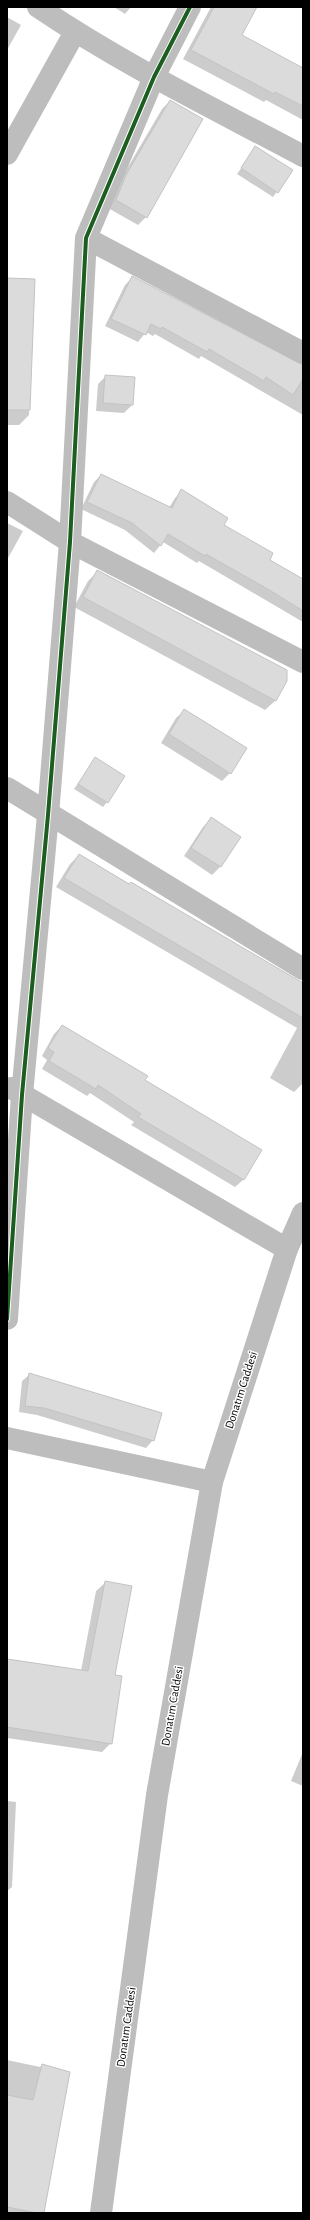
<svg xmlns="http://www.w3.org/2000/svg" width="310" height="2220" font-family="'Alegreya Sans',sans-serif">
	<rect width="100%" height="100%" fill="#fff"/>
	<path fill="#0003" d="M 114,7 L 131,7 L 125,14 Z
		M 211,7 L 256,7 L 241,36 L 301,68 L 303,63 L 303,120 L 266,100 L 264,102 L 183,59 Z
		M 7,17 L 21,25 L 7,50 Z
		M 170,101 L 146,217 L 138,225 L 108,208 L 118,184 L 162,109 Z
		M 256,147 L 292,171 L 273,197 L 237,174 Z
		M 132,278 L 303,366 L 303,415 L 201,356 L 199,359 L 155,334 L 153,336 L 146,332 L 138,342 L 105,326 L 125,285 Z
		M 7,279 L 34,280 L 29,415 L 19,425 L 7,425 Z
		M 106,376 L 132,405 L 124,413 L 96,411 L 98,384 Z
		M 101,475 L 169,508 L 175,498 L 182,491 L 268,560 L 303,581 L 303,622 L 199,561 L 197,563 L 163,542 L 154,553 L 125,530 L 81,509 L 94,482 Z
		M 7,523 L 23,531 L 7,560 Z
		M 98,571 L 286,681 L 275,701 L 265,710 L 74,607 L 88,581 Z
		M 185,710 L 230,773 L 222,781 L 161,743 L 176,718 Z
		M 95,759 L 107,802 L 103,807 L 74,789 Z
		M 211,819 L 240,837 L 220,867 L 212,875 L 184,856 L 203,827 Z
		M 79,855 L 303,984 L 303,1083 L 294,1092 L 270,1078 L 297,1028 L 56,887 L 70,864 Z
		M 62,1026 L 143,1080 L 261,1150 L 243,1180 L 235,1187 L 131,1125 L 134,1122 L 90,1093 L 87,1096 L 42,1069 L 47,1060 L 42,1056 L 54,1034 Z
		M 30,1374 L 153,1440 L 146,1448 L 37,1415 L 19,1412 L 22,1381 Z
		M 106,1582 L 114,1676 L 111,1743 L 102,1752 L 7,1738 L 7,1661 L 81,1671 L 96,1591 Z
		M 303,1752 L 303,1786 L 291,1781 Z
		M 7,1801 L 16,1802 L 12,1887 L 7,1891 Z
		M 7,2060 L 40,2067 L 42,2065 L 43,2213 L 7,2213 Z"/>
	<path fill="#dbdbdb" stroke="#c3c3c3" d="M 214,7 L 257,7 L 242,35 L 303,68 L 303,106 L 275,92 L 274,94 L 191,50 Z
		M 170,100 L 203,119 L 147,218 L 116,200 L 126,175 Z
		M 255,146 L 293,170 L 278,193 L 241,168 Z
		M 132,276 L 303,365 L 303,379 L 293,395 L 266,377 L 264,381 L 209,349 L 207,352 L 162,327 L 161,329 L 151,324 L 146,335 L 111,319 Z
		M 7,278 L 35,279 L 30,410 L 7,410 Z
		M 105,375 L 135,377 L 133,405 L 103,403 Z
		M 101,474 L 172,508 L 181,489 L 228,518 L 224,525 L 273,553 L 270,560 L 303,579 L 303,611 L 271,591 L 206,554 L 205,556 L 168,534 L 161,546 L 132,523 L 87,502 Z
		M 97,570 L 287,670 L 287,681 L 276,701 L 83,597 Z
		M 184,709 L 247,748 L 231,774 L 169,734 Z
		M 95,757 L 125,776 L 108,803 L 78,784 Z
		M 211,817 L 241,837 L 221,867 L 191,848 Z
		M 79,854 L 129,884 L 131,882 L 303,983 L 303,1018 L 64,878 Z
		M 62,1025 L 148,1076 L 145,1080 L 262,1150 L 244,1180 L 138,1117 L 141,1114 L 98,1085 L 96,1089 L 49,1061 L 54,1052 L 48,1048 Z
		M 29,1373 L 162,1413 L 154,1441 L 44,1408 L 25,1406 Z
		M 105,1581 L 132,1586 L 115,1675 L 122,1676 L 112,1744 L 7,1727 L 7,1659 L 88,1671 Z
		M 42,2064 L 70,2072 L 44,2213 L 37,2213 L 7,2207 L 7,2095 L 33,2100 Z"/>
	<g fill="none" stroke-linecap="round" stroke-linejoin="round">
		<path stroke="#bdbdbd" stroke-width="22" d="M 38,7 C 122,64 213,108 303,156
			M 7,154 L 75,32
			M 86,238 L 303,353
			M 7,502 L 70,542 L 303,662
			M 7,788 L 303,969
			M 11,1088 L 287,1249
			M 7,1319 L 22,1095 L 48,815 L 70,542 L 86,238 L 154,77 L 190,7
			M 7,1438 L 212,1482"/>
		<path stroke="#bdbdbd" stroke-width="22" d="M 101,2213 L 157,1795 L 212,1482 L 287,1249 L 303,1213"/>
		<defs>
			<path id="cycleway" d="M 7,1319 L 22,1095 L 48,815 L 70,542 L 86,238 L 154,77 L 190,7"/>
		</defs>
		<use href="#cycleway" stroke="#fff" stroke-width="6"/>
		<use href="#cycleway" stroke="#1b5e20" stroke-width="4"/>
	</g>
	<g text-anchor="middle" stroke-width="3" stroke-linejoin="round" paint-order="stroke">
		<g font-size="12" fill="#000" stroke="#fff">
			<text transform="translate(241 1390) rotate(-72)" y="4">Donatım Caddesi</text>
			<text transform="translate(172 1706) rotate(-80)" y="4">Donatım Caddesi</text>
			<text transform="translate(126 2027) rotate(-82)" y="4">Donatım Caddesi</text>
		</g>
	</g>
	<rect width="310" height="2220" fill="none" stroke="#000000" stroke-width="16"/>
</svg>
